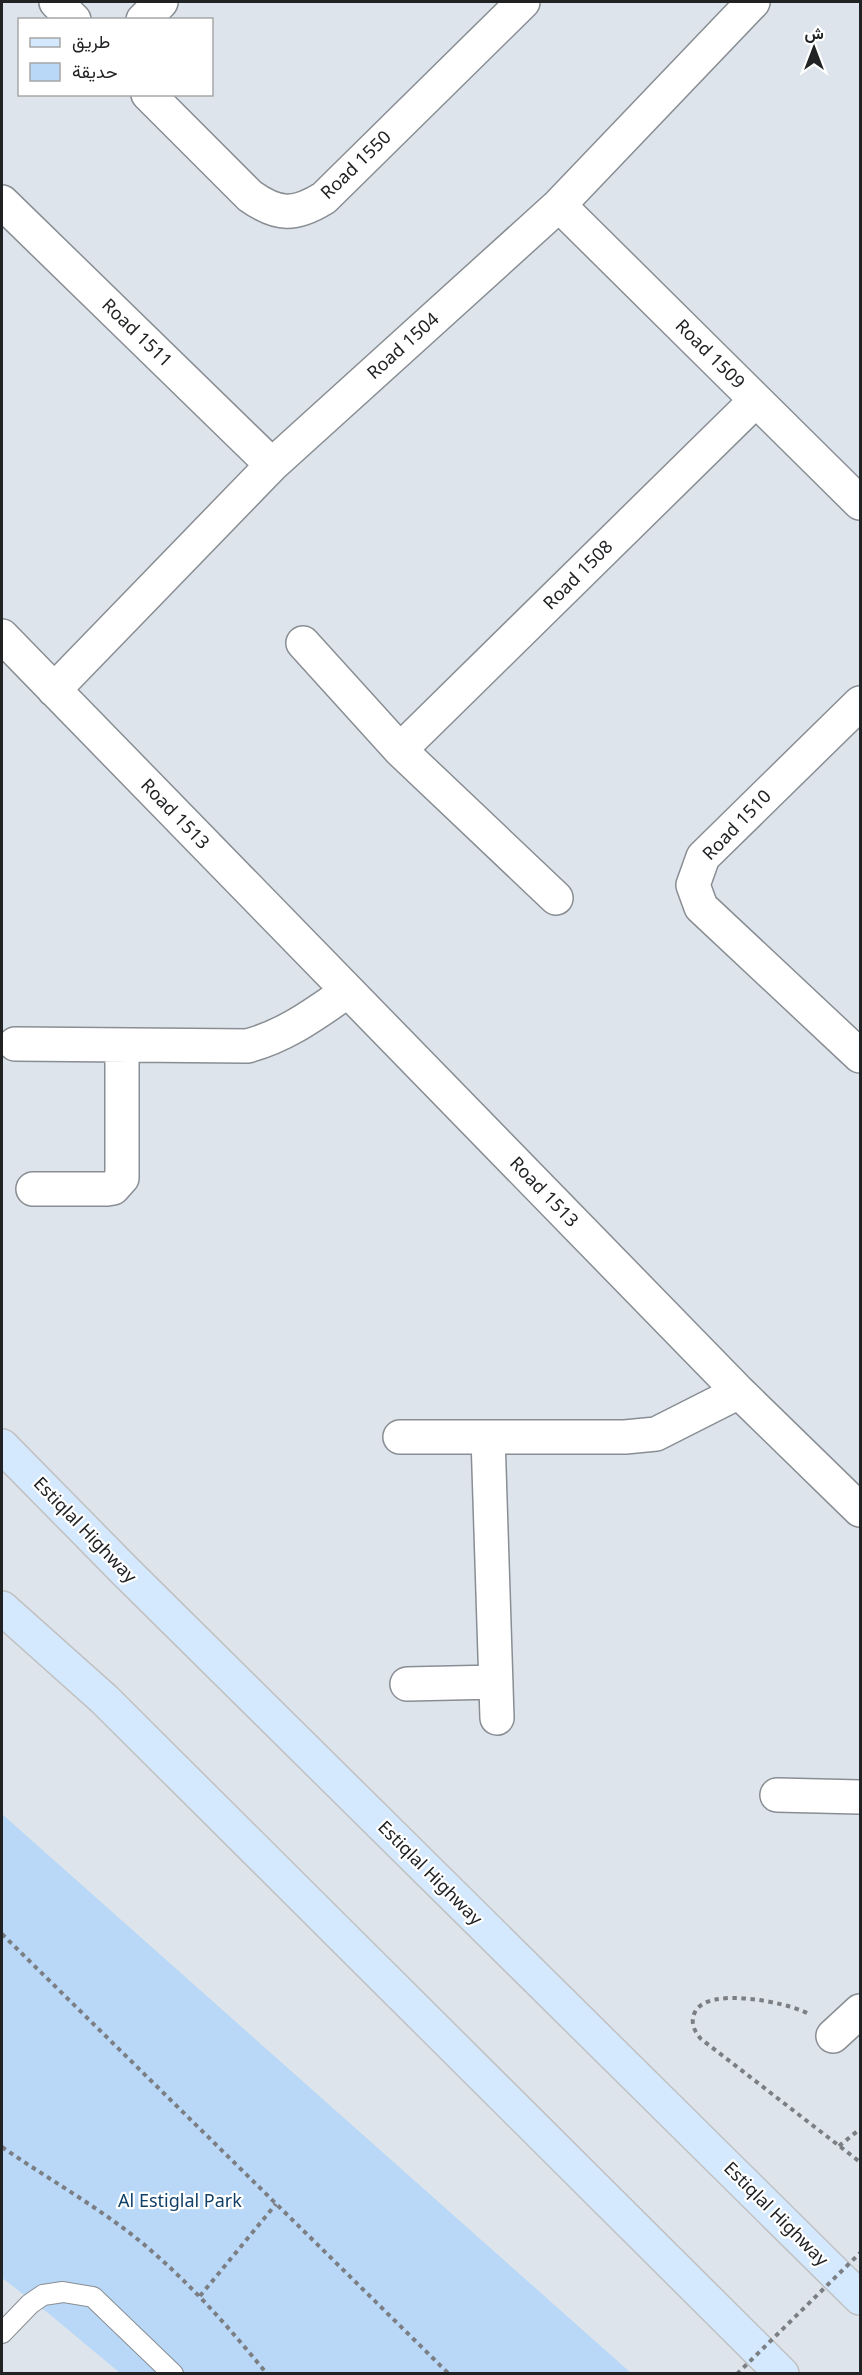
<svg xmlns="http://www.w3.org/2000/svg" width="862" height="2375" font-family="'Noto Sans',Vazirmatn,sans-serif">
	<rect width="100%" height="100%" fill="#dee4eb"/>
	<path fill="#b9d7f7" d="M 2,1814 L 631,2373 L 120,2373 L 48,2313 L 2,2278 Z"/>
	<g fill="none" stroke-linecap="round" stroke-linejoin="round">
		<defs>
			<path id="lane" d="M 2,2333 L 30,2304 L 43,2295 L 63,2292 L 93,2297 L 173,2374"/>
			<path id="street" d="M 56,2 L 74,20
				M 143,20 L 161,2
				M 148,94 L 250,196 C 278,216 295,216 324,198 L 523,2
				M 2,202 L 272,465
				M 559,205 L 860,503
				M 2,636 L 739,1392 L 860,1510
				M 303,643 L 400,750 L 556,898
				M 54,690 L 272,465 L 559,205 L 753,2
				M 860,703 L 703,857 L 693,885 L 701,907 L 860,1056
				M 400,750 L 756,400
				M 15,1044 L 247,1046 C 286,1036 316,1013 348,991
				M 33,1189 L 107,1189 L 113,1188 L 122,1178 L 122,1045
				M 400,1437 L 625,1437 L 656,1434 L 739,1392
				M 488,1437 L 497,1718
				M 407,1684 L 496,1682
				M 777,1795 L 860,1797
				M 833,2036 L 860,2011"/>
			<path id="primary" d="M 2,1446 L 126,1572 L 860,2298
				M 2,1608 L 104,1699 L 782,2374"/>
		</defs>
		<use href="#lane" stroke="#888e93" stroke-width="22"/>
		<use href="#street" stroke="#888e93" stroke-width="36"/>
		<use href="#primary" stroke="#c1c1c2" stroke-width="36"/>
		<path stroke="#7b7f84" stroke-width="4" stroke-dasharray="4.5 4.5" stroke-linecap="butt" d="M 2,1934 L 449,2374
			M 807,2013 C 785,2002 708,1986 695,2012 C 690,2022 694,2031 701,2039 L 860,2162
			M 839,2146 L 860,2129
			M 2,2147 C 48,2179 97,2206 141,2242 C 188,2281 228,2326 267,2374
			M 200,2296 L 276,2204"/>
		<use href="#lane" stroke="#fff" stroke-width="20"/>
		<use href="#street" stroke="#fff" stroke-width="33"/>
		<use href="#primary" stroke="#d4e9fe" stroke-width="33"/>
		<path stroke="#7b7f84" stroke-width="4" stroke-dasharray="4.5 4.5" stroke-linecap="butt" d="M 737,2374 L 860,2253"/>
	</g>
	<g text-anchor="middle" stroke-width="4.5" stroke-linejoin="round" paint-order="stroke">
		<g font-size="18" fill="#202224" stroke="#fff">
			<text transform="translate(356 165) rotate(-44)" y="6">Road 1550</text>
			<text transform="translate(137 333) rotate(44)" y="6">Road 1511</text>
			<text transform="translate(403 346) rotate(-42)" y="6">Road 1504</text>
			<text transform="translate(710 354) rotate(45)" y="6">Road 1509</text>
			<text transform="translate(578 575) rotate(-45)" y="6">Road 1508</text>
			<text transform="translate(175 814) rotate(46)" y="6">Road 1513</text>
			<text transform="translate(737 825) rotate(-46)" y="6">Road 1510</text>
			<text transform="translate(544 1192) rotate(46)" y="6">Road 1513</text>
			<text transform="translate(85 1530) rotate(46)" y="6">Estiqlal Highway</text>
			<text transform="translate(430 1873) rotate(45)" y="6">Estiqlal Highway</text>
			<text transform="translate(776 2214) rotate(45)" y="6">Estiqlal Highway</text>
		</g>
		<g font-size="18" fill="#103f68" stroke="#fff">
			<text x="180" y="2207">Al Estiglal Park</text>
		</g>
	</g>
	<rect width="862" height="2375" fill="none" stroke="#202224" stroke-width="6"/>
	<rect x="18" y="18" width="195" height="78" fill="#ffffff" stroke="#a6a7a7" stroke-width="1.5"/>
	<rect x="30" y="38" width="30" height="9" fill="#d4e9fe" stroke="#a6a7a7" stroke-width="1.5"/>
	<text x="72" y="48" font-size="18" fill="#202224">طريق</text>
	<rect x="30" y="63" width="30" height="18" fill="#b9d7f7" stroke="#a6a7a7" stroke-width="1.5"/>
	<text x="72" y="78" font-size="18" fill="#202224">حديقة</text>
	<g transform="translate(814 48)" stroke="#ffffff" stroke-width="4.5" paint-order="stroke">
	<path d="M0-4.5L10 22L0 15L-10 22Z" fill="#202224"/>
	<text y="-9" font-size="16" font-weight="bold" text-anchor="middle" fill="#202224">ش</text>
	</g>
</svg>
